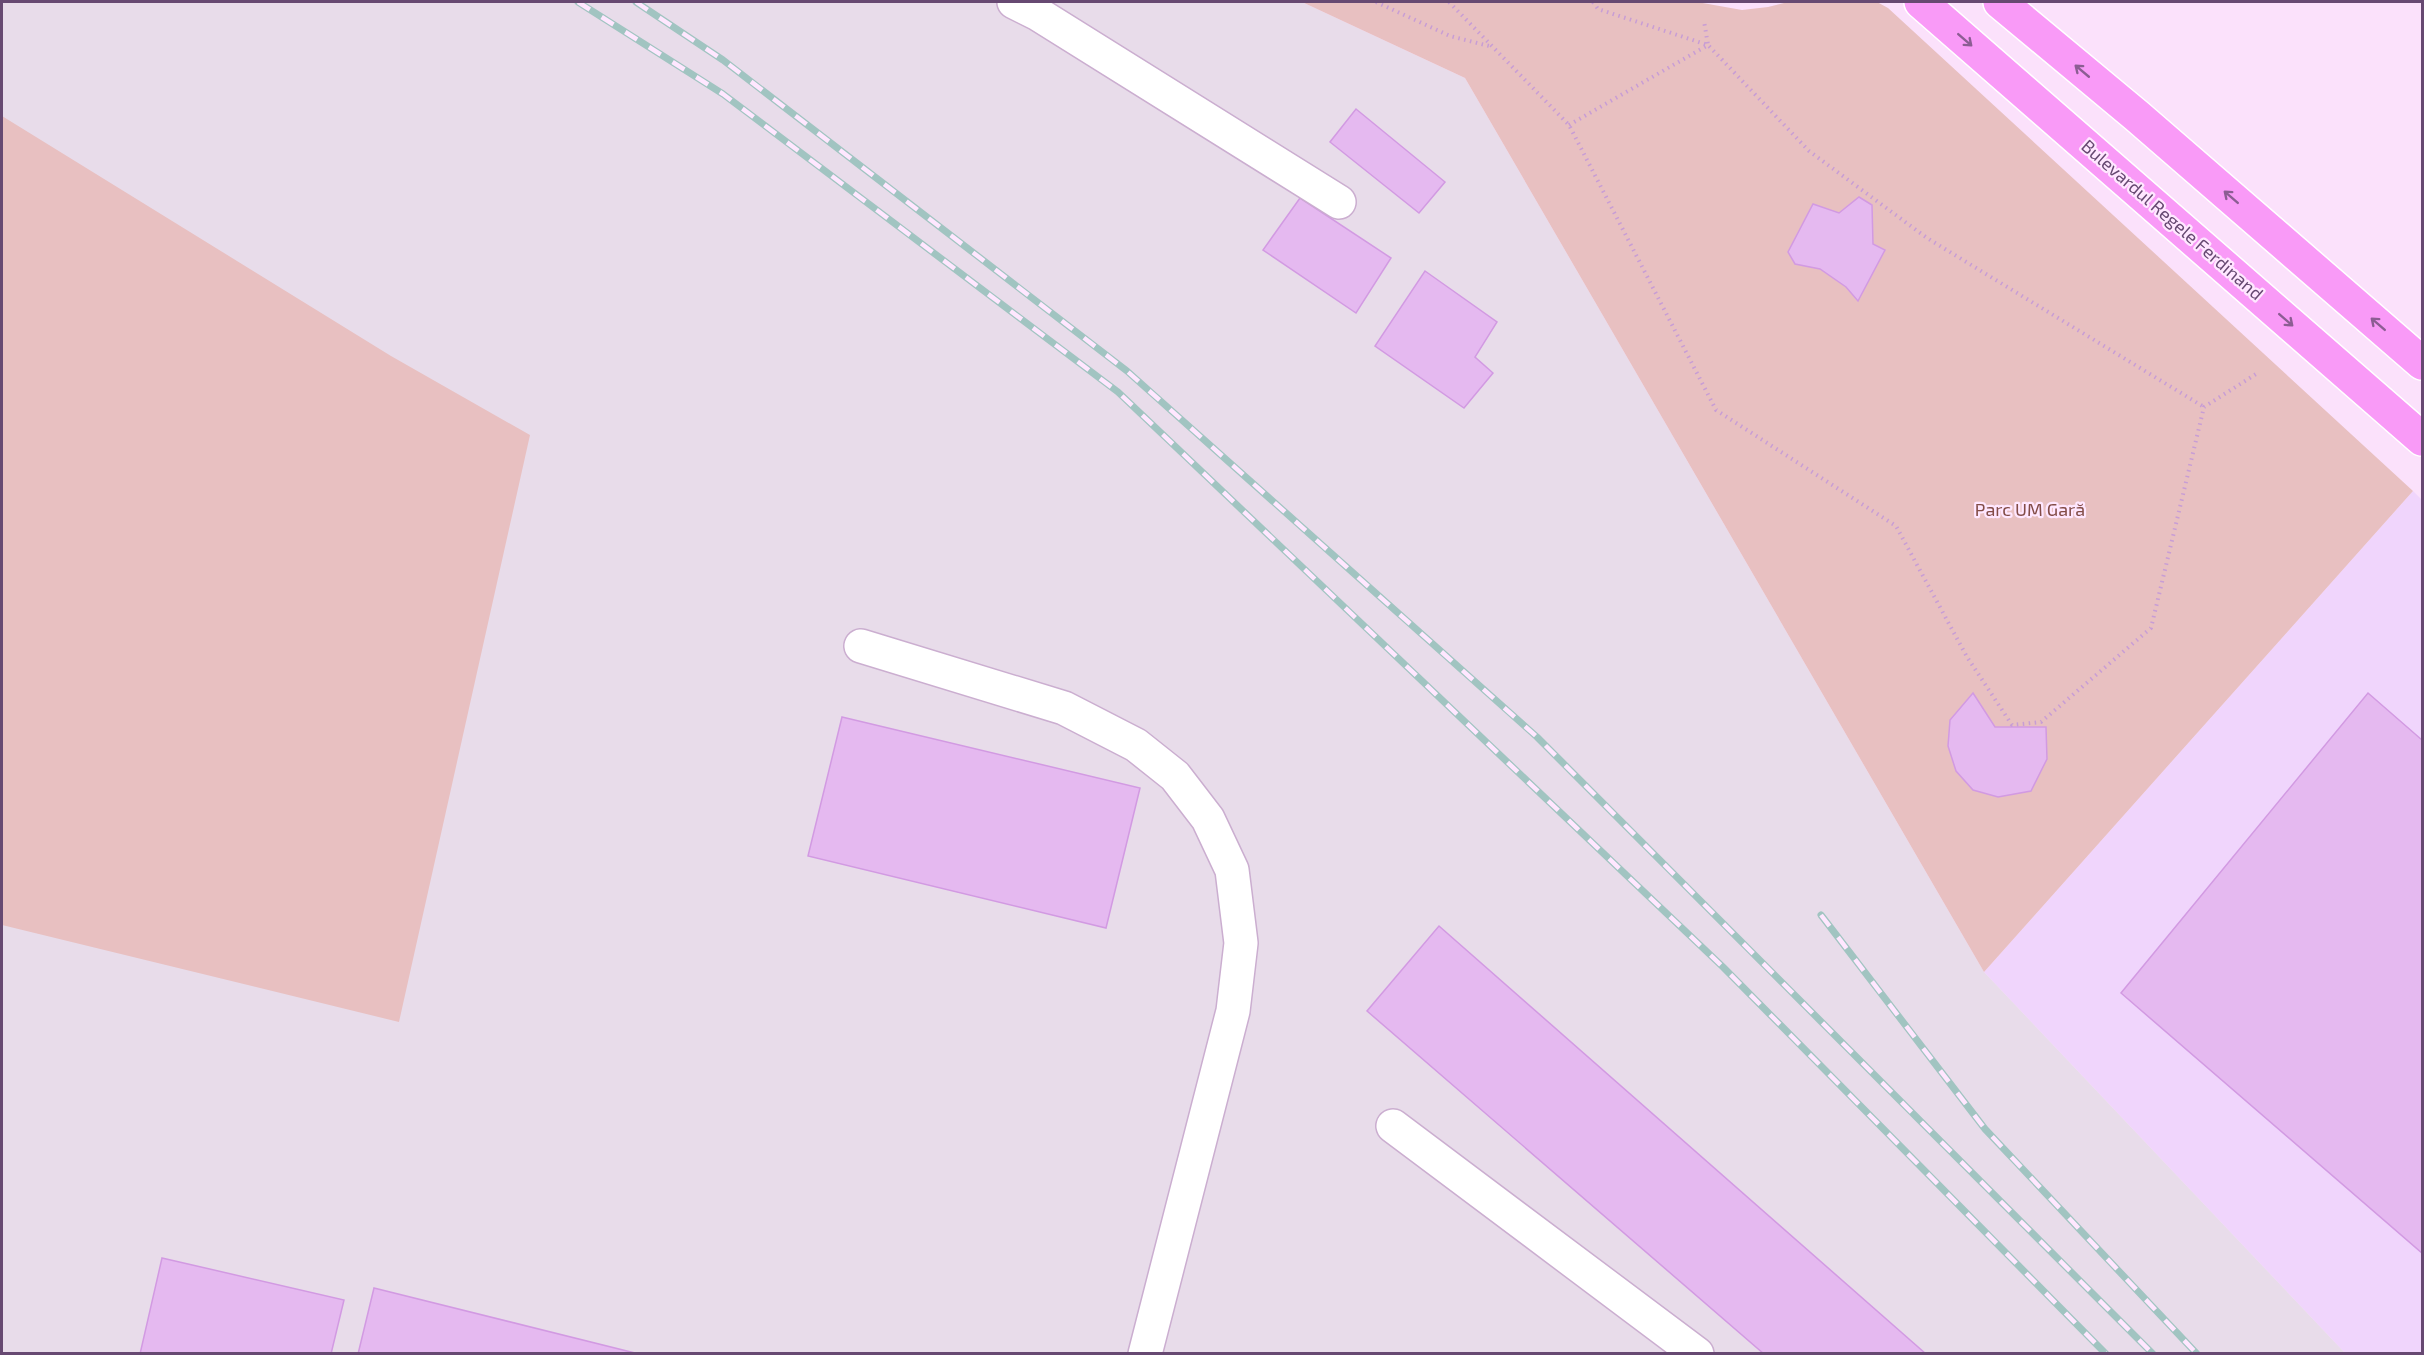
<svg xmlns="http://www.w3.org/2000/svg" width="2424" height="1355" font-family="'Exo 2',sans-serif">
	<rect width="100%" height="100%" fill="#fbe1fb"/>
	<path fill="#f0d5fc" d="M 2413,491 L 2422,500 L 2422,1353 L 2345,1353 L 1984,972 Z"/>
	<path fill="#e8dcea" d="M 2,2 L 1302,2 L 1465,78 L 1984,972 L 2345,1353 L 2,1354 Z"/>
	<path fill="#e8c0c1" d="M 1302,2 L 1697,2 L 1742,10 L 1768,7 L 1788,2 L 1877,2 L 1888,8 L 2413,491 L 1984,972 L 1465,78 Z
		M 2,116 L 391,356 L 530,435 L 399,1022 L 2,925 Z"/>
	<path fill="#e5b9f0" stroke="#d29ae2" stroke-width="1.5" d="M 1356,109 L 1445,182 L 1419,213 L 1330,142 Z
		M 1859,197 L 1872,205 L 1873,244 L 1885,250 L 1858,301 L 1846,287 L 1820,269 L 1795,264 L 1788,252 L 1813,204 L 1839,213 Z
		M 1300,198 L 1391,258 L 1356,313 L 1263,250 Z
		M 1425,271 L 1497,322 L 1475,357 L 1493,373 L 1464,408 L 1375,346 Z
		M 1973,693 L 1995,727 L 2046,727 L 2047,759 L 2031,791 L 1998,797 L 1973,790 L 1956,771 L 1948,746 L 1950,720 Z
		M 2368,693 L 2422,740 L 2422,1253 L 2121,993 Z
		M 842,717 L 1140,788 L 1106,928 L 808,856 Z
		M 1439,926 L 1926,1354 L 1764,1354 L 1367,1011 Z
		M 162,1258 L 344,1300 L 331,1354 L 140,1354 Z
		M 374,1288 L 639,1354 L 358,1354 Z"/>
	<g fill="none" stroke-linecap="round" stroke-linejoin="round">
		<defs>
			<path id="minor" d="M 1014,2 L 1038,14 L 1339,202
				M 861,646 L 1064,708 L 1136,745 L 1175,776 L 1208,819 L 1232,870 L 1241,943 L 1233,1011 L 1145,1354
				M 1393,1126 L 1697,1354"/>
			<path id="major" d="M 1921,2 L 2422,439
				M 2000,2 L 2137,116 L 2422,363"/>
		</defs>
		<use href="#minor" stroke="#cbaed0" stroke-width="36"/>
		<use href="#major" stroke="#fff" stroke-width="36"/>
		<path stroke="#c89dd5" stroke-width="4" stroke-dasharray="1.5 4.5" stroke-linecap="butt" d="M 1376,2 L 1450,36 L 1493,47
			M 1449,2 L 1569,125 L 1716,410 L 1896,526 L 1967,657 L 2012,725 L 2041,722 L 2151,628 L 2204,407 L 2256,374
			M 1593,2 L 1598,9 L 1708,45 L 1704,21
			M 1569,125 L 1708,45 L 1809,151 L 1927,238 L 2204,407"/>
		<use href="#minor" stroke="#fff" stroke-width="33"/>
		<use href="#major" stroke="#f99af7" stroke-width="33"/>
		<defs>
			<path id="rail" d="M 578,2 L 723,94 L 1118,392 L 1723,967 L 2106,1354
				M 636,2 L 723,60 L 1127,371 L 1537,737 L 2153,1354
				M 1821,915 L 1985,1129 L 2197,1354"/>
		</defs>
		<use href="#rail" stroke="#a1c4c1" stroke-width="7"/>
		<use href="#rail" stroke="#ffe7ff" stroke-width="4.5" stroke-dasharray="14" stroke-linecap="butt"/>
	</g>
	<defs><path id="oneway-shaft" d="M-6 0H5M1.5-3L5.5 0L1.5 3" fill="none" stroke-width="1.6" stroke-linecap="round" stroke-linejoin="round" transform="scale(1.5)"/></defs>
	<g stroke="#8c5d93">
		<use href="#oneway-shaft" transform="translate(1965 40) rotate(41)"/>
		<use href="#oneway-shaft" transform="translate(2082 71) rotate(-140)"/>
		<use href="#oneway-shaft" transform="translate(2231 197) rotate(-139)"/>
		<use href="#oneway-shaft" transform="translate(2286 320) rotate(41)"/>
		<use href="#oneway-shaft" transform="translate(2378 324) rotate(-139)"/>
	</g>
	<g text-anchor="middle" stroke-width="4.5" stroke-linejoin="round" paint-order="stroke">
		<g font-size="18" fill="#674972" stroke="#ffe7ff">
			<text transform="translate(2172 220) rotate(41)" y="6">Bulevardul Regele Ferdinand</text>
		</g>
		<g font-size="18" fill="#834c47" stroke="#ffe7ff">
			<text x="2030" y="516">Parc UM Gară</text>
		</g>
	</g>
	<rect width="2424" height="1355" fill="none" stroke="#674972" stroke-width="6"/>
</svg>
